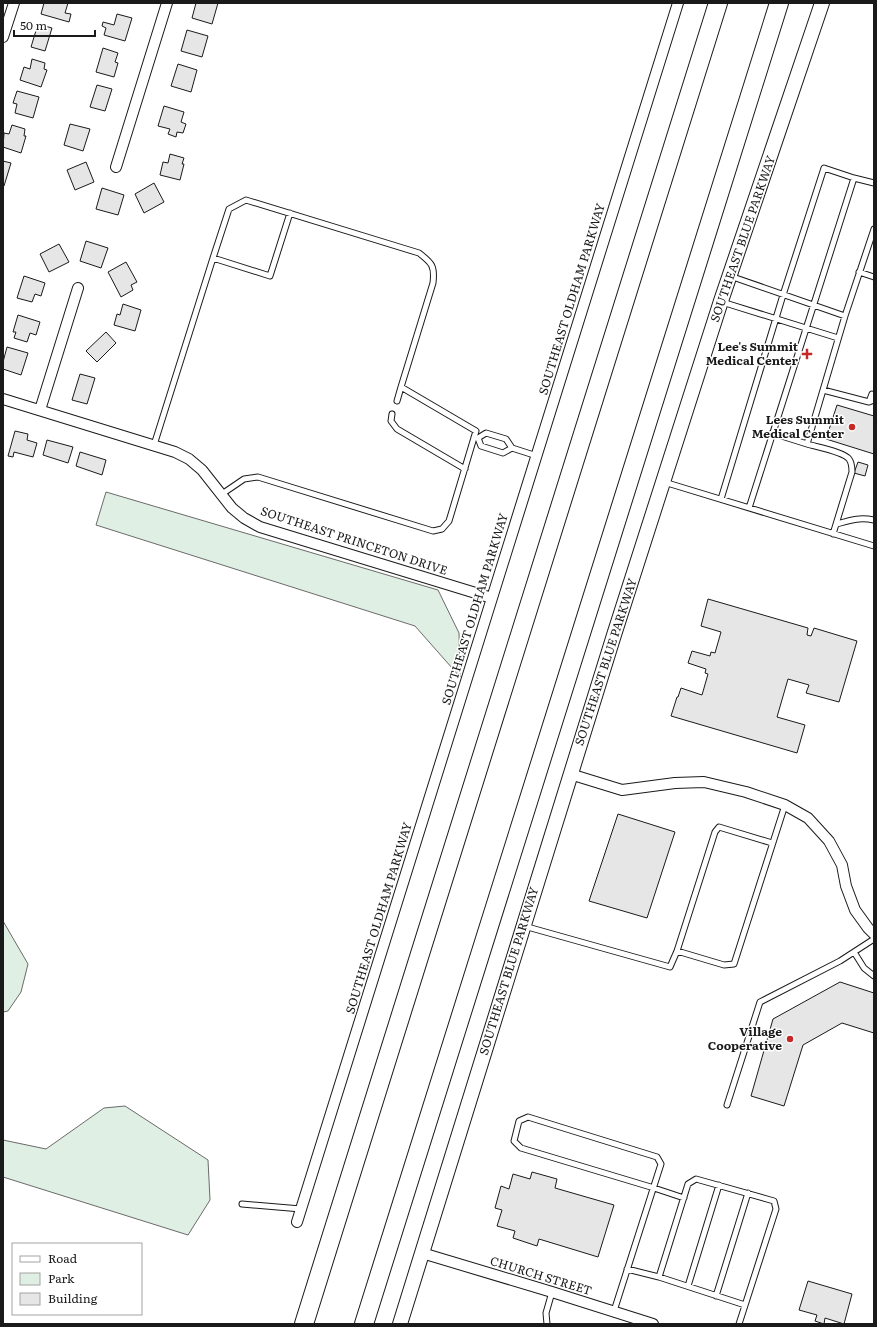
<svg xmlns="http://www.w3.org/2000/svg" width="877" height="1327" font-family="Literata,serif">
	<rect width="100%" height="100%" fill="#fff"/>
	<path fill="#e0efe3" stroke="#6a6a6a" d="M 106,492 L 438,590 L 459,633 L 460,677 L 415,626 L 96,525 Z
		M 3,921 L 28,964 L 21,992 L 8,1011 L 3,1012 Z
		M 125,1106 L 208,1160 L 210,1200 L 188,1235 L 3,1177 L 3,1140 L 46,1149 L 104,1108 Z"/>
	<path fill="#e6e6e6" stroke="#1a1a1a" d="M 44,3 L 68,3 L 65,13 L 71,14 L 69,22 L 41,14 Z
		M 196,3 L 218,3 L 212,24 L 192,18 Z
		M 117,14 L 132,18 L 125,41 L 104,35 L 106,28 L 102,26 L 103,22 L 114,25 Z
		M 38,24 L 52,28 L 45,51 L 31,47 Z
		M 187,30 L 208,36 L 202,57 L 181,51 Z
		M 103,48 L 118,53 L 115,62 L 118,63 L 114,77 L 96,72 Z
		M 32,59 L 45,63 L 44,69 L 47,70 L 41,87 L 20,80 L 24,67 L 30,69 Z
		M 178,64 L 197,70 L 191,92 L 171,86 Z
		M 97,85 L 112,89 L 105,111 L 90,107 Z
		M 17,91 L 39,97 L 33,118 L 15,113 L 17,104 L 13,103 Z
		M 164,106 L 184,112 L 181,122 L 186,124 L 183,133 L 177,132 L 176,137 L 168,134 L 170,129 L 158,126 Z
		M 70,124 L 90,129 L 83,151 L 64,145 Z
		M 12,125 L 25,129 L 24,136 L 26,136 L 21,153 L 3,147 L 4,133 L 9,134 Z
		M 170,154 L 184,158 L 182,164 L 184,164 L 180,180 L 160,175 L 163,162 L 168,163 Z
		M 3,161 L 11,163 L 4,186 L 3,186 Z
		M 86,162 L 94,182 L 75,190 L 67,170 Z
		M 154,183 L 164,202 L 144,213 L 135,194 Z
		M 102,188 L 124,195 L 118,215 L 96,209 Z
		M 86,241 L 108,248 L 101,268 L 80,261 Z
		M 59,244 L 69,262 L 49,272 L 40,254 Z
		M 126,262 L 137,282 L 131,285 L 133,290 L 121,297 L 108,272 Z
		M 24,276 L 45,283 L 41,296 L 35,294 L 32,302 L 17,298 Z
		M 123,304 L 141,310 L 135,331 L 114,325 L 117,314 L 120,315 Z
		M 18,315 L 40,322 L 36,335 L 30,333 L 27,342 L 14,338 L 16,332 L 13,332 Z
		M 106,332 L 116,343 L 97,362 L 86,351 Z
		M 7,347 L 28,353 L 21,375 L 3,369 L 3,362 Z
		M 80,374 L 95,378 L 87,404 L 72,400 Z
		M 837,405 L 874,416 L 874,454 L 826,439 Z
		M 15,431 L 28,434 L 27,440 L 37,443 L 33,457 L 14,452 L 13,457 L 8,456 Z
		M 47,440 L 73,447 L 68,463 L 43,455 Z
		M 80,452 L 106,460 L 102,475 L 76,466 Z
		M 858,462 L 868,465 L 865,476 L 854,473 Z
		M 708,599 L 808,628 L 807,635 L 811,636 L 814,628 L 857,641 L 839,702 L 806,693 L 809,685 L 788,679 L 777,717 L 805,725 L 797,753 L 671,716 L 677,697 L 678,697 L 681,688 L 702,695 L 708,674 L 705,673 L 706,669 L 688,663 L 692,651 L 710,656 L 711,652 L 715,653 L 721,632 L 701,626 Z
		M 618,814 L 675,832 L 647,918 L 589,901 Z
		M 840,982 L 874,993 L 874,1033 L 842,1023 L 803,1045 L 784,1106 L 751,1096 L 773,1019 Z
		M 532,1172 L 557,1179 L 555,1188 L 614,1205 L 598,1257 L 539,1239 L 537,1246 L 513,1238 L 515,1231 L 497,1226 L 502,1210 L 495,1208 L 501,1186 L 509,1189 L 513,1174 L 530,1179 Z
		M 808,1281 L 852,1294 L 844,1324 L 825,1318 L 824,1324 L 815,1321 L 817,1315 L 799,1310 Z"/>
	<g fill="none" stroke-linecap="round" stroke-linejoin="round">
		<defs>
			<path id="lane" d="M 213,258 L 270,276 L 290,213
				M 859,272 L 874,277
				M 730,276 L 845,316
				M 722,302 L 838,338
				M 823,390 L 869,402 L 874,400
				M 397,401 L 401,387
				M 869,402 L 872,394
				M 392,414 L 391,421 L 397,429 L 465,469
				M 772,433 L 807,444 L 845,316 L 874,229
				M 474,437 L 478,438 L 481,446 L 503,453 L 512,448 L 506,439 L 486,433 L 478,438
				M 807,444 C 817,447 844,452 849,459 C 852,463 852,467 852,472 L 833,534
				M 154,445 L 213,258 L 229,209 L 246,200 L 419,253 C 432,263 435,266 433,283 L 401,387 L 476,431 L 449,521 L 442,529 L 433,531 L 258,477 L 244,479 L 222,494
				M 512,448 L 537,456
				M 664,482 L 874,546
				M 721,499 L 783,295 L 824,168 L 854,178
				M 749,508 L 854,178 L 874,183
				M 837,524 C 851,520 859,517 874,520
				M 524,926 L 670,967 L 677,951 L 724,965 L 734,964 L 785,805
				M 677,951 L 715,832 L 719,827 L 772,843
				M 854,952 L 864,968 L 874,976
				M 727,1105 L 760,1002 L 840,961 L 874,939
				M 242,1204 L 301,1209
				M 627,1269 L 659,1277 L 745,1305
				M 659,1277 L 688,1184 L 696,1179 L 774,1201 L 776,1209 L 739,1324
				M 688,1286 L 719,1185
				M 716,1296 L 748,1193
				M 614,1311 L 661,1164 L 657,1157 L 528,1117 L 519,1121 L 514,1141 L 521,1148 L 654,1188 L 684,1198
				M 547,1324 L 546,1313 L 552,1292"/>
			<path id="street" d="M 3,37 L 14,3
				M 116,167 L 167,3
				M 3,399 L 175,452 L 189,459 L 202,470 L 232,508 L 244,518 L 260,527 L 492,598
				M 40,410 L 78,288
				M 570,774 L 622,790 L 675,783 L 704,782 L 746,792 L 785,805 L 808,818 L 829,841 L 842,865 L 846,886 L 855,910 L 868,928 L 874,934
				M 297,1222 L 678,3
				M 422,1253 L 552,1292 L 653,1324"/>
			<path id="secondary" d="M 400,1324 L 614,635 L 721,301 L 822,3"/>
			<path id="highway" d="M 304,1324 L 718,3
				M 364,1324 L 779,3"/>
		</defs>
		<use href="#lane" stroke="#1a1a1a" stroke-width="7"/>
		<use href="#street" stroke="#1a1a1a" stroke-width="12"/>
		<use href="#secondary" stroke="#1a1a1a" stroke-width="16"/>
		<use href="#highway" stroke="#1a1a1a" stroke-width="20"/>
		<use href="#lane" stroke="#fff" stroke-width="5"/>
		<use href="#street" stroke="#fff" stroke-width="10"/>
		<use href="#secondary" stroke="#fff" stroke-width="14"/>
		<use href="#highway" stroke="#fff" stroke-width="18"/>
	</g>
	<g fill="#c62828" stroke="#fff" stroke-width="1.5">
		<path d="M805 348h4v4h4v4h-4v4h-4v-4h-4v-4h4z"/>
		<circle cx="852" cy="427" r="4"/>
		<circle cx="790" cy="1039" r="4"/>
	</g>
	<g text-anchor="middle" stroke-width="3" stroke-linejoin="round" paint-order="stroke">
		<g font-size="12" fill="#1a1a1a" stroke="#fff">
			<text transform="translate(743 239) rotate(-71)" y="4">SOUTHEAST BLUE PARKWAY</text>
			<text transform="translate(572 299) rotate(-73)" y="4">SOUTHEAST OLDHAM PARKWAY</text>
			<text transform="translate(354 541) rotate(18)" y="4">SOUTHEAST PRINCETON DRIVE</text>
			<text transform="translate(475 609) rotate(-73)" y="4">SOUTHEAST OLDHAM PARKWAY</text>
			<text transform="translate(606 662) rotate(-72)" y="4">SOUTHEAST BLUE PARKWAY</text>
			<text transform="translate(379 918) rotate(-73)" y="4">SOUTHEAST OLDHAM PARKWAY</text>
			<text transform="translate(509 971) rotate(-73)" y="4">SOUTHEAST BLUE PARKWAY</text>
			<text transform="translate(541 1276) rotate(17)" y="4">CHURCH STREET</text>
		</g>
		<g font-size="12" font-weight="bold" fill="#1a1a1a" stroke="#fff" text-anchor="end">
			<text x="798" y="351">Lee's Summit<tspan x="798" dy="14">Medical Center</tspan></text>
			<text x="844" y="424">Lees Summit<tspan x="844" dy="14">Medical Center</tspan></text>
			<text x="782" y="1036">Village<tspan x="782" dy="14">Cooperative</tspan></text>
		</g>
	</g>
	<rect width="877" height="1327" fill="none" stroke="#1a1a1a" stroke-width="8"/>
	<rect x="12" y="1243" width="130" height="72" fill="#ffffff" stroke="#a3a3a3"/>
	<rect x="20" y="1256" width="20" height="6" fill="#ffffff" stroke="#a3a3a3"/>
	<text x="48" y="1263" font-size="12" fill="#1a1a1a">Road</text>
	<rect x="20" y="1273" width="20" height="12" fill="#e0efe3" stroke="#a3a3a3"/>
	<text x="48" y="1283" font-size="12" fill="#1a1a1a">Park</text>
	<rect x="20" y="1293" width="20" height="12" fill="#e6e6e6" stroke="#a3a3a3"/>
	<text x="48" y="1303" font-size="12" fill="#1a1a1a">Building</text>
	<path d="M14 30v6h81v-6" fill="none" stroke="#1a1a1a" stroke-width="2"/>
	<text x="20" y="30" font-size="12" fill="#1a1a1a" stroke="#ffffff" stroke-width="3" paint-order="stroke">50 m</text>
</svg>
